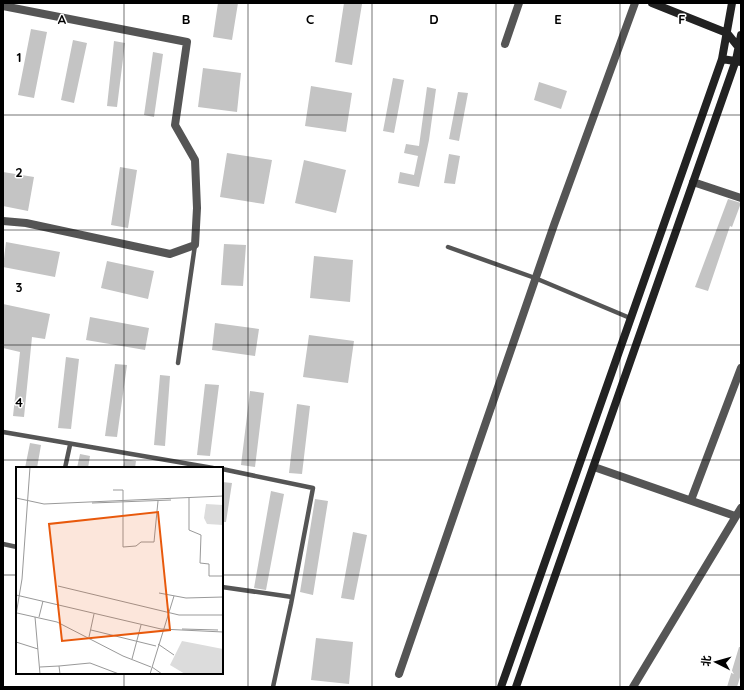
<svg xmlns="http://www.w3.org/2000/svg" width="744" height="690" font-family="Quicksand,'Noto Sans SC',sans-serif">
	<rect width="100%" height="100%" fill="#fff"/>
	<path fill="#c4c4c4" d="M 218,3 L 238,3 L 232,40 L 213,37 Z
		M 344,3 L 362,4 L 352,65 L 335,62 Z
		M 31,29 L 47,32 L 34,98 L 18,95 Z
		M 73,40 L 87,43 L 74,103 L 61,100 Z
		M 114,41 L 125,43 L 117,107 L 107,106 Z
		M 153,52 L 163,54 L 154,117 L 144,115 Z
		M 203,68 L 241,73 L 237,112 L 198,107 Z
		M 393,78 L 404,80 L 394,133 L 383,131 Z
		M 539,82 L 567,91 L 561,109 L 534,100 Z
		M 311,86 L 352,93 L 346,132 L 305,126 Z
		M 427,87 L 436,89 L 429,140 L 419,187 L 398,183 L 400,172 L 414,175 L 418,156 L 404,153 L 406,144 L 419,146 Z
		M 458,92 L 468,93 L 459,141 L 449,139 Z
		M 227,153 L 272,160 L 264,204 L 220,197 Z
		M 449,154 L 460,156 L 455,184 L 444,183 Z
		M 304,160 L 346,170 L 336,213 L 295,203 Z
		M 120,167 L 137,170 L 128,228 L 111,225 Z
		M 3,172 L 34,177 L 28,211 L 3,206 Z
		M 728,199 L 741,203 L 732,227 L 730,226 L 708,291 L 695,287 Z
		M 6,242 L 60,252 L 55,277 L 3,267 Z
		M 224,244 L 246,245 L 243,286 L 221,285 Z
		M 314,256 L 353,260 L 350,302 L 310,298 Z
		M 107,261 L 154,271 L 148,299 L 101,288 Z
		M 3,304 L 50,314 L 45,339 L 32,337 L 24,417 L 13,416 L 20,352 L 3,348 Z
		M 90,317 L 149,328 L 145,350 L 86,340 Z
		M 215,323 L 259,329 L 255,356 L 212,350 Z
		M 309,335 L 354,341 L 348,383 L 303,377 Z
		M 66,357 L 79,359 L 71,429 L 58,428 Z
		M 115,364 L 127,365 L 117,437 L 105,436 Z
		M 160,375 L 170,376 L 165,446 L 154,445 Z
		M 205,384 L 219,385 L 210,456 L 197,455 Z
		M 250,391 L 264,393 L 255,467 L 241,465 Z
		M 297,404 L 310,406 L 302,474 L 289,473 Z
		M 30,443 L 41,445 L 37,468 L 25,468 Z
		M 80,454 L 90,456 L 88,468 L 77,468 Z
		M 125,459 L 136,461 L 135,468 L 123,468 Z
		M 222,482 L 232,483 L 226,522 L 222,522 Z
		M 271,491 L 284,494 L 266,590 L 254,588 Z
		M 315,499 L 328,501 L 313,595 L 300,592 Z
		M 353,532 L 367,535 L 354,600 L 341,598 Z
		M 316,638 L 353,642 L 349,684 L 311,680 Z
		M 739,647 L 741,647 L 741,674 L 737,687 L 727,687 Z"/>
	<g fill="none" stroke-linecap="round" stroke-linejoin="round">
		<path stroke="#555" stroke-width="4.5" d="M 448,247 L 535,278 L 630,318
			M 178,363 L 195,245
			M 3,432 L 213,468
			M 65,468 L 70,445
			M 222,469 L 313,488 L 291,604 L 273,687
			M 3,544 L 17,547
			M 222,587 L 292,597"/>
		<path stroke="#555" stroke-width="8" d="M 3,6 L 187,42 L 175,125 L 195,160 L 197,208 L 195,245 L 170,254 L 26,223 L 3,221
			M 505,44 L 519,3
			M 693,182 L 741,198
			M 594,467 L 735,516
			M 691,500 L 741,368
			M 399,674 L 554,225 L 635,3
			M 633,687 L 741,508"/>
		<path stroke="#222" stroke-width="8" d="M 652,3 L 727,33 L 740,49
			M 722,59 L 741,62
			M 501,687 L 722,59 L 732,3
			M 516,687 L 736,60 L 741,35"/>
	</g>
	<path fill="none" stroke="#000" stroke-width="1" stroke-opacity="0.55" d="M 124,3 L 124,468M 248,3 L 248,687M 372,3 L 372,687M 496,3 L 496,687M 620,3 L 620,687M 3,115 L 741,115M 3,230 L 741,230M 3,345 L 741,345M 3,460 L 741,460M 3,575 L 17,575M 222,575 L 741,575M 124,673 L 124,687"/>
	<g transform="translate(16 467)">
		<rect width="207" height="207" fill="#fff"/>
		<path d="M 190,37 L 207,38 L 207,58 L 191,57 L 188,51 ZM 166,174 L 207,182 L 207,207 L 169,207 L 154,198 Z" fill="#dcdcdc"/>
		<path fill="none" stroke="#999" stroke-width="1" d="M 97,23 L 107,23 L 107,80 L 120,79 L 125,75 L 138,75 L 142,34M 173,30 L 173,63 L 185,68 L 184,96 L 193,97 L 193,109 L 207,109M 0,31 L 28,37 L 207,29M 76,36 L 155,33M 42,119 L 163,148 L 207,148M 143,126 L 170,131 L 207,130M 0,128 L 145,162 L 207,165M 1,146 L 41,155 L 107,189 L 135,200M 0,148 L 6,112 L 14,0M 19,150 L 24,207M 23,150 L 27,134M 166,162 L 202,163M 75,163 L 140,179M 73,170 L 78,147M 0,175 L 22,182M 142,177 L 158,188M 116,192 L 125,158M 43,199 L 74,196 L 103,207M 24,200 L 43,199 L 44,207M 136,200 L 146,207M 134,207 L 158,129"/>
		<path fill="#e8590c" fill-opacity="0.15" stroke="#e8590c" stroke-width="2" d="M 142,45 L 154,163 L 46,174 L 33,57 Z"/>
		<rect width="207" height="207" fill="none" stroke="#000" stroke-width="2"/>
	</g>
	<g font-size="13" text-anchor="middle" font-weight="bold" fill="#000" stroke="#fff" stroke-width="3" stroke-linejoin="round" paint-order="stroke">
		<text x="62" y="24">A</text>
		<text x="186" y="24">B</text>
		<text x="310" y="24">C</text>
		<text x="434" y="24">D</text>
		<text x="558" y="24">E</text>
		<text x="682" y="24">F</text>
		<text x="19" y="62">1</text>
		<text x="19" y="177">2</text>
		<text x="19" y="292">3</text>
		<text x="19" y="407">4</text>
	</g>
	<rect width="744" height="690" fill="none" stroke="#000000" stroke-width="8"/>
	<g transform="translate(716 662) rotate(276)" stroke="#ffffff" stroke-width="3" paint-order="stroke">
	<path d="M0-3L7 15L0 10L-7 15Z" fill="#000000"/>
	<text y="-6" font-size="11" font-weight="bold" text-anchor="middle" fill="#000000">北</text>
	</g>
</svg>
